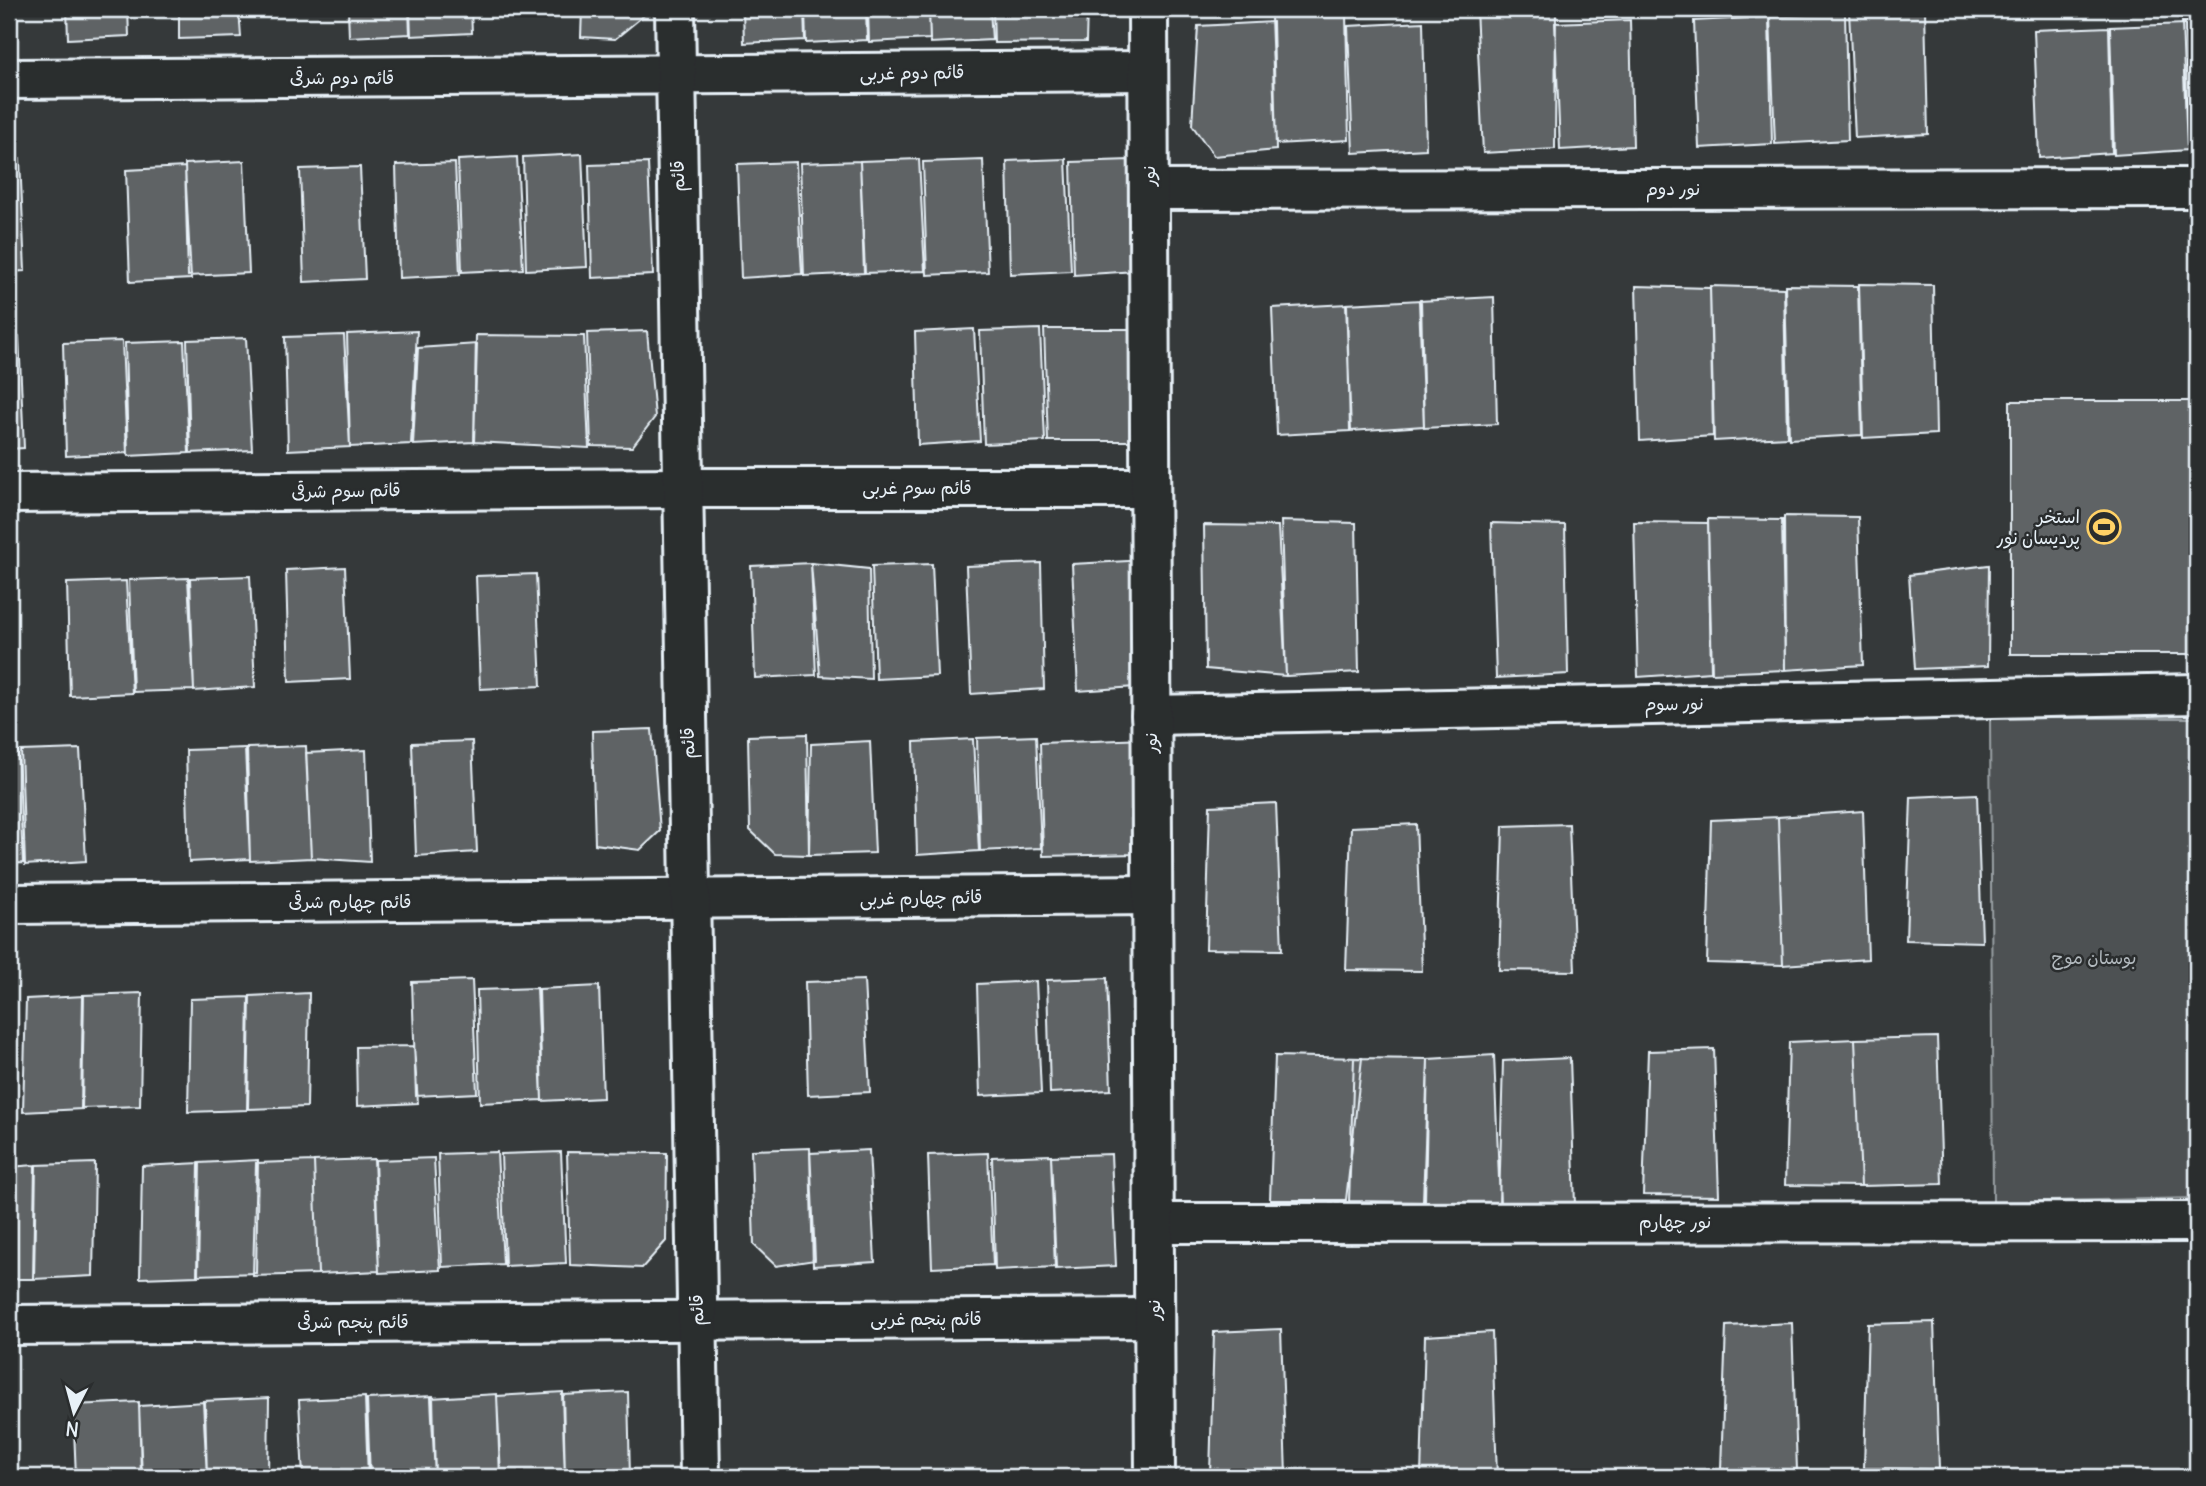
<svg xmlns="http://www.w3.org/2000/svg" width="2206" height="1486" font-family="Delius,'Playpen Sans Arabic',sans-serif">
	<rect width="100%" height="100%" fill="#35393a"/>
	<filter id="ink" filterUnits="userSpaceOnUse"><feTurbulence type="fractalNoise" baseFrequency=".0143" numOctaves="2"/><feDisplacementMap in="SourceGraphic" scale="14" xChannelSelector="R" yChannelSelector="G"/><feConvolveMatrix kernelMatrix="1 2 1 2 8 2 1 2 1" color-interpolation-filters="sRGB"/></filter>
	<g filter="url(#ink)">
		<path fill="#4d5152" stroke="#9aa1a5" stroke-width="2" d="M 1990,718 L 2197,718 L 2197,1198 L 1993,1202 Z"/>
		<path fill="#5f6365" stroke="#e8f1f8" stroke-width="2" d="M 67,9 L 128,9 L 129,36 L 68,39 Z
			M 179,9 L 239,9 L 241,37 L 179,39 Z
			M 348,9 L 409,9 L 410,34 L 349,37 Z
			M 410,9 L 471,9 L 472,33 L 411,36 Z
			M 582,9 L 648,9 L 648,12 L 615,39 L 581,37 Z
			M 743,9 L 804,9 L 805,40 L 744,43 Z
			M 805,9 L 866,9 L 867,40 L 806,43 Z
			M 868,9 L 929,9 L 930,39 L 869,42 Z
			M 929,9 L 990,9 L 992,40 L 930,43 Z
			M 993,9 L 1087,9 L 1086,42 L 994,43 Z
			M 1476,9 L 1556,9 L 1555,149 L 1483,153 Z
			M 1925,9 L 1928,134 L 1855,138 L 1849,11 Z
			M 1845,13 L 1848,140 L 1775,144 L 1770,17 Z
			M 1346,14 L 1349,140 L 1276,144 L 1271,17 Z
			M 1769,17 L 1772,144 L 1699,148 L 1694,21 Z
			M 1630,20 L 1633,146 L 1560,150 L 1555,23 Z
			M 1273,22 L 1276,150 L 1214,156 L 1192,125 L 1198,26 Z
			M 1423,22 L 1426,149 L 1353,153 L 1348,26 Z
			M 2182,22 L 2197,22 L 2197,149 L 2187,150 Z
			M 2185,24 L 2188,150 L 2114,155 L 2110,27 Z
			M 2109,27 L 2112,153 L 2039,158 L 2034,30 Z
			M 582,154 L 587,267 L 526,270 L 523,157 Z
			M 517,157 L 523,269 L 462,272 L 458,160 Z
			M 20,159 L 25,271 L 9,272 L 9,160 Z
			M 919,159 L 925,271 L 864,273 L 860,161 Z
			M 1066,159 L 1071,271 L 1010,274 L 1007,161 Z
			M 983,160 L 988,272 L 927,275 L 923,162 Z
			M 1130,160 L 1136,271 L 1074,275 L 1071,162 Z
			M 244,161 L 249,273 L 188,276 L 185,164 Z
			M 860,161 L 865,273 L 804,276 L 800,163 Z
			M 796,162 L 802,274 L 741,278 L 737,164 Z
			M 455,163 L 460,275 L 399,278 L 396,165 Z
			M 648,163 L 653,275 L 592,278 L 589,165 Z
			M 185,167 L 191,279 L 130,282 L 126,170 Z
			M 360,167 L 365,279 L 304,282 L 300,169 Z
			M 1859,284 L 1933,285 L 1936,434 L 1863,438 Z
			M 1785,285 L 1858,286 L 1862,435 L 1789,439 Z
			M 1636,286 L 1710,288 L 1713,436 L 1640,441 Z
			M 1710,286 L 1784,288 L 1787,437 L 1714,441 Z
			M 1494,297 L 1497,424 L 1424,428 L 1419,301 Z
			M 1421,300 L 1424,426 L 1351,431 L 1346,304 Z
			M 1347,304 L 1350,431 L 1277,435 L 1272,308 Z
			M 974,329 L 980,441 L 918,445 L 915,332 Z
			M 1040,329 L 1045,441 L 984,444 L 980,331 Z
			M 1044,329 L 1132,329 L 1140,441 L 1048,441 Z
			M 417,331 L 411,444 L 350,447 L 347,334 Z
			M 647,331 L 655,417 L 632,447 L 591,446 L 587,333 Z
			M 344,335 L 350,447 L 288,450 L 285,337 Z
			M 476,335 L 584,336 L 589,448 L 474,442 Z
			M 19,336 L 24,448 L 9,449 L 9,337 Z
			M 246,338 L 252,450 L 190,453 L 187,340 Z
			M 122,341 L 127,453 L 66,456 L 63,343 Z
			M 184,341 L 189,453 L 128,456 L 125,343 Z
			M 477,344 L 474,442 L 413,445 L 418,348 Z
			M 2010,401 L 2197,401 L 2197,654 L 2010,654 Z
			M 1784,516 L 1858,517 L 1863,665 L 1785,670 Z
			M 1708,519 L 1782,520 L 1785,670 L 1712,673 Z
			M 1281,521 L 1356,523 L 1359,672 L 1286,676 Z
			M 1634,522 L 1708,523 L 1711,672 L 1638,677 Z
			M 1491,523 L 1565,525 L 1568,674 L 1496,678 Z
			M 1204,525 L 1278,526 L 1286,676 L 1206,669 Z
			M 1147,560 L 1150,686 L 1078,691 L 1072,564 Z
			M 811,563 L 816,675 L 755,678 L 751,566 Z
			M 811,563 L 869,569 L 871,679 L 820,676 Z
			M 1041,563 L 1044,689 L 971,694 L 966,566 Z
			M 932,564 L 937,676 L 876,679 L 872,566 Z
			M 1989,565 L 1988,666 L 1915,669 L 1909,575 Z
			M 345,567 L 350,679 L 289,682 L 286,570 Z
			M 536,574 L 541,686 L 480,689 L 476,576 Z
			M 250,576 L 255,687 L 194,691 L 190,578 Z
			M 188,578 L 194,690 L 133,692 L 129,580 Z
			M 126,581 L 132,693 L 70,696 L 67,583 Z
			M 652,729 L 660,831 L 640,850 L 595,844 L 592,731 Z
			M 807,734 L 809,855 L 775,854 L 750,830 L 748,736 Z
			M 1036,736 L 1041,848 L 980,851 L 977,738 Z
			M 973,739 L 979,851 L 917,855 L 914,742 Z
			M 1146,739 L 1136,854 L 1043,856 L 1040,743 Z
			M 472,741 L 477,852 L 416,856 L 412,743 Z
			M 870,741 L 875,853 L 809,855 L 811,744 Z
			M 306,746 L 311,858 L 250,861 L 247,748 Z
			M 245,748 L 250,859 L 189,862 L 186,750 Z
			M 80,749 L 86,861 L 25,865 L 21,751 Z
			M 366,750 L 370,862 L 311,858 L 306,753 Z
			M 9,751 L 18,751 L 23,863 L 9,864 Z
			M 1977,794 L 1982,942 L 1906,940 L 1911,797 Z
			M 1276,803 L 1282,950 L 1206,949 L 1210,806 Z
			M 1863,811 L 1868,959 L 1783,965 L 1778,817 Z
			M 1778,817 L 1783,965 L 1707,963 L 1711,820 Z
			M 1416,824 L 1422,971 L 1346,970 L 1351,827 Z
			M 1569,824 L 1575,971 L 1499,970 L 1503,826 Z
			M 1107,978 L 1111,1090 L 1050,1093 L 1047,980 Z
			M 472,980 L 477,1093 L 416,1096 L 412,982 Z
			M 864,980 L 870,1092 L 808,1095 L 805,982 Z
			M 1036,981 L 1041,1093 L 980,1096 L 977,984 Z
			M 599,986 L 603,1098 L 542,1101 L 539,989 Z
			M 537,988 L 542,1100 L 480,1103 L 477,990 Z
			M 142,993 L 140,1106 L 81,1108 L 83,995 Z
			M 309,993 L 307,1107 L 248,1109 L 250,996 Z
			M 84,996 L 82,1109 L 23,1112 L 26,999 Z
			M 249,997 L 247,1110 L 188,1112 L 190,999 Z
			M 1937,1037 L 1942,1184 L 1861,1186 L 1855,1039 Z
			M 1855,1039 L 1861,1186 L 1785,1185 L 1789,1042 Z
			M 414,1046 L 418,1103 L 357,1106 L 356,1047 Z
			M 1714,1049 L 1719,1196 L 1643,1195 L 1648,1051 Z
			M 1494,1055 L 1500,1203 L 1423,1202 L 1428,1059 Z
			M 1275,1056 L 1362,1058 L 1346,1200 L 1270,1200 Z
			M 1354,1058 L 1428,1059 L 1425,1202 L 1349,1201 Z
			M 1570,1058 L 1575,1205 L 1499,1204 L 1503,1061 Z
			M 810,1148 L 815,1260 L 776,1266 L 754,1245 L 751,1150 Z
			M 869,1150 L 875,1262 L 813,1266 L 810,1153 Z
			M 497,1152 L 503,1264 L 442,1267 L 438,1154 Z
			M 561,1152 L 566,1263 L 505,1266 L 501,1154 Z
			M 567,1152 L 667,1153 L 666,1241 L 642,1268 L 570,1265 Z
			M 988,1153 L 993,1265 L 932,1268 L 928,1155 Z
			M 1111,1154 L 1116,1266 L 1055,1269 L 1051,1156 Z
			M 1051,1155 L 1056,1267 L 995,1270 L 992,1157 Z
			M 434,1158 L 440,1270 L 379,1273 L 375,1160 Z
			M 374,1159 L 379,1271 L 318,1274 L 314,1161 Z
			M 258,1160 L 256,1273 L 197,1275 L 199,1163 Z
			M 314,1161 L 318,1274 L 253,1276 L 256,1163 Z
			M 95,1163 L 93,1276 L 34,1279 L 36,1165 Z
			M 200,1163 L 198,1276 L 140,1278 L 142,1166 Z
			M 35,1165 L 33,1279 L 9,1279 L 9,1167 Z
			M 1934,1322 L 1939,1469 L 1864,1468 L 1868,1324 Z
			M 1792,1323 L 1797,1470 L 1721,1469 L 1726,1326 Z
			M 1281,1329 L 1286,1476 L 1210,1475 L 1214,1332 Z
			M 1492,1332 L 1497,1477 L 1421,1477 L 1425,1336 Z
			M 563,1392 L 565,1477 L 501,1477 L 497,1396 Z
			M 628,1392 L 630,1477 L 565,1477 L 562,1395 Z
			M 497,1394 L 500,1477 L 435,1477 L 431,1398 Z
			M 433,1396 L 435,1477 L 370,1477 L 367,1399 Z
			M 365,1397 L 368,1477 L 303,1477 L 299,1400 Z
			M 269,1398 L 268,1477 L 207,1477 L 203,1401 Z
			M 139,1402 L 141,1477 L 76,1477 L 73,1405 Z
			M 205,1402 L 207,1477 L 142,1477 L 139,1406 Z"/>
		<g fill="none" stroke-linecap="round" stroke-linejoin="round">
			<defs>
				<path id="minor" d="M 9,79 L 1148,71
					M 1149,190 L 2197,188
					M 9,493 L 683,488 L 1150,488
					M 1151,715 L 2197,694
					M 9,904 L 1152,895
					M 1154,1223 L 2197,1222
					M 9,1325 L 1154,1318"/>
				<path id="tertiary" d="M 675,9 L 700,1477
					M 1148,9 L 1155,1477"/>
			</defs>
			<use href="#minor" stroke="#e8f1f8" stroke-width="44"/>
			<use href="#tertiary" stroke="#e8f1f8" stroke-width="44"/>
			<use href="#minor" stroke="#2a2d2e" stroke-width="38"/>
			<use href="#tertiary" stroke="#2a2d2e" stroke-width="38"/>
		</g>
	</g>
	<defs>
		<symbol id="stadium-ring" viewBox="-11 -11 22 22"><circle r="9.5" fill="#2a2d2e" stroke="#ffd166" stroke-width="1.5"/><path d="M0-5a6.5 5 0 1 0 0 10a6.5 5 0 1 0 0-10ZM-3.5-1.8h7v3.6h-7Z" fill="#ffd166"/></symbol>
	</defs>
	<g fill-rule="evenodd">
		<use href="#stadium-ring" x="2085" y="508" width="38" height="38"/>
	</g>
	<g text-anchor="middle" stroke-width="5" stroke-linejoin="round" paint-order="stroke">
		<g font-size="18" fill="#e8f1f8" stroke="#2a2d2e">
			<text transform="translate(912 73) rotate(-1)" y="6">قائم دوم غربی</text>
			<text x="342" y="84">قائم دوم شرقی</text>
			<text transform="translate(678 176) rotate(-91)" y="6">قائم</text>
			<text transform="translate(1149 176) rotate(-90)" y="6">نور</text>
			<text x="1673" y="195">نور دوم</text>
			<text x="917" y="494">قائم سوم غربی</text>
			<text transform="translate(346 491) rotate(-1)" y="6">قائم سوم شرقی</text>
			<text transform="translate(1674 704) rotate(-1)" y="6">نور سوم</text>
			<text transform="translate(688 743) rotate(-91)" y="6">قائم</text>
			<text transform="translate(1151 743) rotate(-90)" y="6">نور</text>
			<text transform="translate(921 898) rotate(-1)" y="6">قائم چهارم غربی</text>
			<text x="350" y="908">قائم چهارم شرقی</text>
			<text x="1675" y="1228">نور چهارم</text>
			<text transform="translate(697 1310) rotate(-91)" y="6">قائم</text>
			<text transform="translate(1154 1310) rotate(-90)" y="6">نور</text>
			<text x="926" y="1325">قائم پنجم غربی</text>
			<text x="353" y="1328">قائم پنجم شرقی</text>
		</g>
		<g font-size="18" fill="#e8f1f8" stroke="#2a2d2e" text-anchor="end">
			<text x="2080" y="523">استخر<tspan x="2080" dy="21">پردیسان نور</tspan></text>
		</g>
		<g font-size="18" fill="#b2b9be" stroke="#2a2d2e">
			<text x="2094" y="964">بوستان موج</text>
		</g>
	</g>
	<rect width="2206" height="1486" fill="none" stroke="#2a2d2e" stroke-width="35"/>
	<rect x="18" y="18" width="2171" height="1451" fill="none" stroke="#e8f1f8" stroke-width="2.5" filter="url(#ink)"/>
	<g transform="translate(74 1412) rotate(186)" stroke="#2a2d2e" stroke-width="5" paint-order="stroke">
	<path d="M0-5L12 26L0 18L-12 26Z" fill="#e8f1f8"/>
	<text y="-10" font-size="19" font-weight="bold" text-anchor="middle" fill="#e8f1f8">N</text>
	</g>
</svg>
